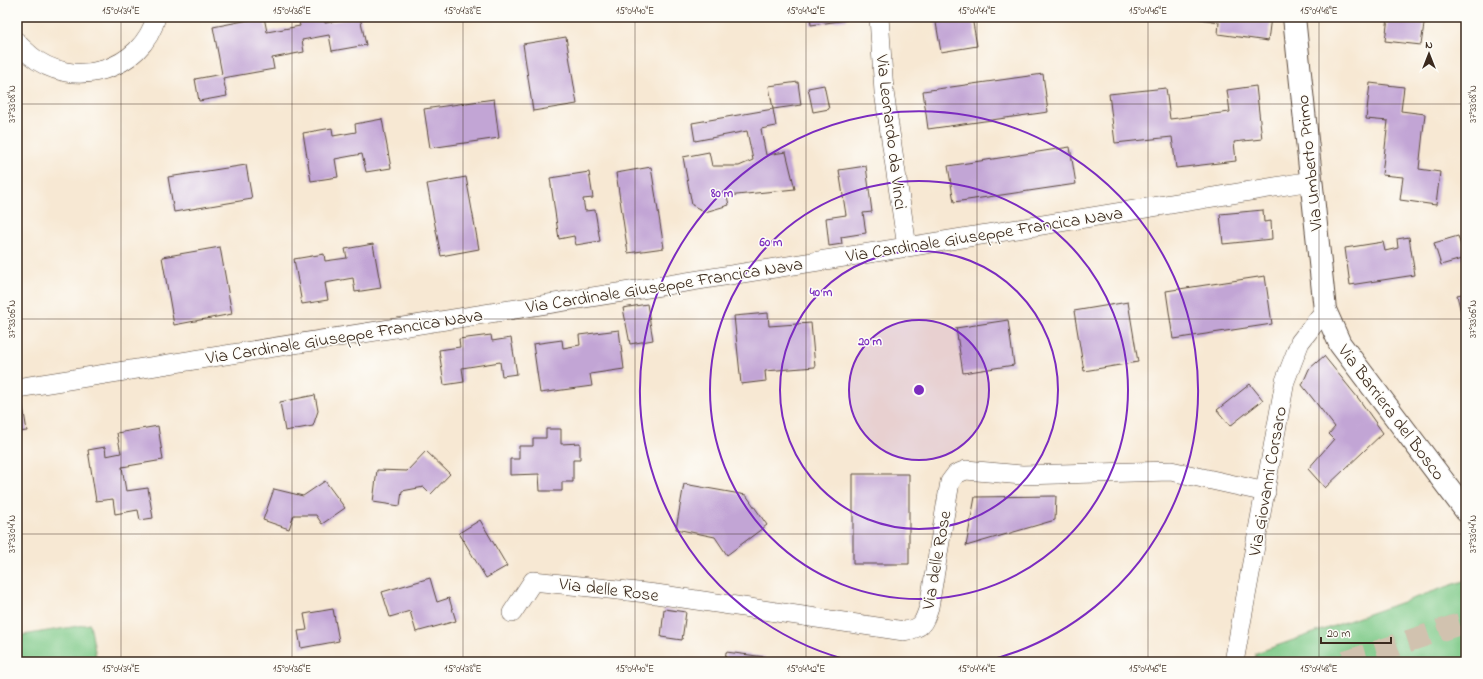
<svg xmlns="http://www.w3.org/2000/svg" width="1483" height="679" font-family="'Indie Flower',sans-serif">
	<rect width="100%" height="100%" fill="#fdfcf7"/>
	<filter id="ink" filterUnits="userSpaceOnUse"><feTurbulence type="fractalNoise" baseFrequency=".025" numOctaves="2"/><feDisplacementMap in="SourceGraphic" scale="8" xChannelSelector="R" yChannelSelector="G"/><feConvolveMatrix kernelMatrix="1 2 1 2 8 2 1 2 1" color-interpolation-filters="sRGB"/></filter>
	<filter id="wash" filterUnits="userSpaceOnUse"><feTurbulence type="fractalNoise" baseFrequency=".012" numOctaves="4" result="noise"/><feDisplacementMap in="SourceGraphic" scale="16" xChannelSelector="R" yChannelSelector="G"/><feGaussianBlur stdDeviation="0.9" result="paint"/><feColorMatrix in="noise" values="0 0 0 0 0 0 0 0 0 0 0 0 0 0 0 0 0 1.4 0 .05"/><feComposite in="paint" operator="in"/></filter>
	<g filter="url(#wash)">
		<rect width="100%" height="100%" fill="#f7e8d3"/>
		<path fill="#7dc987" stroke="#5c7a52" d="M 1466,580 L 1466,662 L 1254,662 L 1256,653 Z
			M 90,624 L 97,662 L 17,662 L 17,636 Z"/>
		<g id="blocks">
			<path fill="#c2a5d5" d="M 264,17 L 267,32 L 300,26 L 298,17 L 324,17 L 325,23 L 360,17 L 366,45 L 332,51 L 329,35 L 302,40 L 304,52 L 272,58 L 274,69 L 223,78 L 227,96 L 199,101 L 195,79 L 222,74 L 213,27 Z
				M 810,17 L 847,17 L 847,20 L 811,25 Z
				M 935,17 L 972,17 L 977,46 L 941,52 Z
				M 1188,17 L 1271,17 L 1268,41 L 1218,34 L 1219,22 Z
				M 1388,17 L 1425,17 L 1421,45 L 1385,41 Z
				M 566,37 L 577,104 L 533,111 L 523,44 Z
				M 1043,74 L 1048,112 L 928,129 L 923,91 Z
				M 798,82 L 801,105 L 773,109 L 776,126 L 761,129 L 766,155 L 786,152 L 795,189 L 727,196 L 729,205 L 705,212 L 692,205 L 683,157 L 709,152 L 712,166 L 739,166 L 753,160 L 747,131 L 695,141 L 692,123 L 773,109 L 769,86 Z
				M 1370,83 L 1404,87 L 1401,111 L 1425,114 L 1419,169 L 1440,172 L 1436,205 L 1400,200 L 1403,177 L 1382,175 L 1388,121 L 1366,119 Z
				M 824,85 L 829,109 L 813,112 L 808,88 Z
				M 1256,86 L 1262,139 L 1234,142 L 1236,161 L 1176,168 L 1172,137 L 1115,143 L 1109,94 L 1166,88 L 1170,119 L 1230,112 L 1227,90 Z
				M 494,99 L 499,138 L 430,148 L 424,109 Z
				M 382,119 L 391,168 L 366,172 L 362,154 L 335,159 L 338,177 L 311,181 L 303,133 L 332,128 L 333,136 L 356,132 L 355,124 Z
				M 1070,147 L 1076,184 L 954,202 L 948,166 Z
				M 246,165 L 252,199 L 174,212 L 168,177 Z
				M 866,166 L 872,212 L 863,213 L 866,233 L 841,237 L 842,244 L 829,246 L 826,218 L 846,215 L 839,170 Z
				M 651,167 L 664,248 L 628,253 L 616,173 Z
				M 589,172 L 593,198 L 583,199 L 585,211 L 595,210 L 600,241 L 576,245 L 574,236 L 559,239 L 550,178 Z
				M 466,177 L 479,249 L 441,256 L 427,184 Z
				M 1263,210 L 1264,222 L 1271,221 L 1272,239 L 1223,244 L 1220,214 Z
				M 1458,236 L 1465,258 L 1441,265 L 1434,243 Z
				M 1409,237 L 1415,275 L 1350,285 L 1345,248 L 1383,242 L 1385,251 L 1398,248 L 1397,239 Z
				M 373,244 L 381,288 L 355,292 L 353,278 L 325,283 L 328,300 L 302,304 L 294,259 L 324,254 L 325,261 L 347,258 L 345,249 Z
				M 220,247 L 232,314 L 174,325 L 162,257 Z
				M 1265,276 L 1272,324 L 1173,339 L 1166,291 Z
				M 1466,293 L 1466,331 L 1465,331 L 1457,295 Z
				M 1128,302 L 1138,362 L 1084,371 L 1074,311 Z
				M 647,304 L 653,340 L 630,344 L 623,308 Z
				M 768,313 L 769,326 L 811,323 L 815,367 L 765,371 L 766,381 L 741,384 L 734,316 Z
				M 1008,320 L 1014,365 L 963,373 L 956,328 Z
				M 619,330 L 624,369 L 590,374 L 592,386 L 540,393 L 533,344 L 562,340 L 563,348 L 580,345 L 579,335 Z
				M 491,335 L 492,341 L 511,338 L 517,374 L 502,376 L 500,362 L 462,368 L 464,382 L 444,385 L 439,350 L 460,347 L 459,339 Z
				M 1324,356 L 1358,398 L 1383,433 L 1325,488 L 1308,469 L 1334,439 L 1329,434 L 1335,427 L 1302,385 L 1309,369 Z
				M 1250,384 L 1263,400 L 1230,426 L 1217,410 Z
				M 315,395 L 318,411 L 313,426 L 285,431 L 280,402 Z
				M 22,401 L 27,431 L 17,432 L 17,402 Z
				M 158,426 L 163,460 L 122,467 L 126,491 L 148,488 L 153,518 L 140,520 L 138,510 L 115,514 L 113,499 L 96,501 L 88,450 L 105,447 L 106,456 L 121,453 L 117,433 Z
				M 546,429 L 561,429 L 561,444 L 580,443 L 580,460 L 573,460 L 573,482 L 562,482 L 562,491 L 540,491 L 539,474 L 510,475 L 510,459 L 519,459 L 519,446 L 533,446 L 533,438 L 546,438 Z
				M 426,451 L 450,474 L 431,494 L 424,487 L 402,491 L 400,506 L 373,502 L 377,470 L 407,471 Z
				M 853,474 L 909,474 L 909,564 L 853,564 Z
				M 325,481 L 345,508 L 322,524 L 316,515 L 294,515 L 289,529 L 263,520 L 274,489 L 303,496 Z
				M 684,484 L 746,495 L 767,525 L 727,555 L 715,537 L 676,529 Z
				M 1056,496 L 1055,520 L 966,546 L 975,497 Z
				M 480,520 L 507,566 L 486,578 L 459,533 Z
				M 430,578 L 437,602 L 449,598 L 456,621 L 416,632 L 410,611 L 390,617 L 382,592 Z
				M 333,609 L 339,641 L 301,648 L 298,631 L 307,630 L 304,614 Z
				M 664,609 L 686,612 L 682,640 L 661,637 Z
				M 726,652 L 765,657 L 764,662 L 725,662 Z"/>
		</g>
	</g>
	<g filter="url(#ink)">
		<use href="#blocks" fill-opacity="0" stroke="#574639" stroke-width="1"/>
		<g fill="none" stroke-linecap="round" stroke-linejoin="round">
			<path stroke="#d1c2af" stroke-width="22" stroke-dasharray="22 11" stroke-linecap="butt" d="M 1345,662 L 1466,622"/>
			<defs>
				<path id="street" d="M 879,17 L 884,92 L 907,247
					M 17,42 C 20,47 26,51 30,55 C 72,91 142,71 156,17
					M 17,388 L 907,247 L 1311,181
					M 512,613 L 533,581 L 656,594 L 904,631 C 922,628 923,625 929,607 L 950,482 L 956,474 L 966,470 L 1022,475 L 1171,471 L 1266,492
					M 1234,662 L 1285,381 L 1300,342 L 1325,310"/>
				<path id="secondary" d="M 1294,17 L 1325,310 L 1340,344 L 1466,511"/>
			</defs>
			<use href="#street" stroke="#574639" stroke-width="20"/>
			<use href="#secondary" stroke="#574639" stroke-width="24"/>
			<use href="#street" stroke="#fff" stroke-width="19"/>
			<use href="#secondary" stroke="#fff" stroke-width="22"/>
		</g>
	</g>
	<path fill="none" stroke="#3b2a1e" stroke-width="1" stroke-opacity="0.45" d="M 121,17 L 121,662M 292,17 L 292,662M 463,17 L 463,662M 635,17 L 635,662M 806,17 L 806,662M 977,17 L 977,662M 1148,17 L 1148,662M 1319,17 L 1319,662M 17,104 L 1466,104M 17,319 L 1466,319M 17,534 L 1466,534"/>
	<circle cx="919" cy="390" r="70" fill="#7b2cbf" fill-opacity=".12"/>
	<g fill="none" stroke="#7b2cbf" stroke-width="2">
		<circle cx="919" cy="390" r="70"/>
		<circle cx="919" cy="390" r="139"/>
		<circle cx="919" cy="390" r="209"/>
		<path d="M856 662A279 279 0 1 1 982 662"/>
	</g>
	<g text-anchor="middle" stroke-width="3" stroke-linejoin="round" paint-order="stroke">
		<g font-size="18" fill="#3b2a1e" stroke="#fdfcf7">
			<text transform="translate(892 132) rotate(83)" y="6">Via Leonardo da Vinci</text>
			<text transform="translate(1309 163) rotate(-96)" y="6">Via Umberto Primo</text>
			<text transform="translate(984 234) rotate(-9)" y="6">Via Cardinale Giuseppe Francica Nava</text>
			<text transform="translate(664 285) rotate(-9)" y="6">Via Cardinale Giuseppe Francica Nava</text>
			<text transform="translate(344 336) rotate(-9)" y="6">Via Cardinale Giuseppe Francica Nava</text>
			<text transform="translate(1392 412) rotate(53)" y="6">Via Barriera del Bosco</text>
			<text transform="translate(1267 481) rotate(-80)" y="6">Via Giovanni Corsaro</text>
			<text transform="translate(936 560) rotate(-80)" y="6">Via delle Rose</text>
			<text transform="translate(609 589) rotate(7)" y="6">Via delle Rose</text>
		</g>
	</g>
	<circle cx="919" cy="390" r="6" fill="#7b2cbf" stroke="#fdfcf7" stroke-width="2"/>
	<g font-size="12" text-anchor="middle" font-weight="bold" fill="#7b2cbf" stroke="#fdfcf7" stroke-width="3" stroke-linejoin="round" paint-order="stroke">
		<text x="722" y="197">80 m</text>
		<text x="771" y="246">60 m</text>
		<text x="821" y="296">40 m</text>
		<text x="870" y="345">20 m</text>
	</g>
	<rect width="1483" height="679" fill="none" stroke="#fdfcf7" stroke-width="44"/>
	<g transform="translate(1429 54)" stroke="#fdfcf7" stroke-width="3" paint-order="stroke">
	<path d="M0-3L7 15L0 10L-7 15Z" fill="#3b2a1e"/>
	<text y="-6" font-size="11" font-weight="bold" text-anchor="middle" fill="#3b2a1e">N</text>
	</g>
	<path d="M1321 637v6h70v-6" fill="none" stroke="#3b2a1e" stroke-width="2"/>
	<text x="1327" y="637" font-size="12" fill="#3b2a1e" stroke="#fdfcf7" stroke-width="3" paint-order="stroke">20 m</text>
	<rect x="22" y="22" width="1439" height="635" fill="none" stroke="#3b2a1e" stroke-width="1.5"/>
	<g font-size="10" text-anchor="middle" fill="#3b2a1e">
		<text x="121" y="14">15°04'34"E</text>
		<text x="292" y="14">15°04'36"E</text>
		<text x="463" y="14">15°04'38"E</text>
		<text x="635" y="14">15°04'40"E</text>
		<text x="806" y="14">15°04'42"E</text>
		<text x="977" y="14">15°04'44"E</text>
		<text x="1148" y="14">15°04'46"E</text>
		<text x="1319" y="14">15°04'48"E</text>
		<text transform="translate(11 104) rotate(-90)" y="4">37°33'08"N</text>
		<text transform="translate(1472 104) rotate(-90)" y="4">37°33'08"N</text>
		<text transform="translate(11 319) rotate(-90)" y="4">37°33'06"N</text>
		<text transform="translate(1472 319) rotate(-90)" y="4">37°33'06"N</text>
		<text transform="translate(11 534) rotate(-90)" y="4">37°33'04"N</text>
		<text transform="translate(1472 534) rotate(-90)" y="4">37°33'04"N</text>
		<text x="121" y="672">15°04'34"E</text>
		<text x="292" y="672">15°04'36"E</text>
		<text x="463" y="672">15°04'38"E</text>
		<text x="635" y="672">15°04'40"E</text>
		<text x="806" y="672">15°04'42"E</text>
		<text x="977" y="672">15°04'44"E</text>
		<text x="1148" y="672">15°04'46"E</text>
		<text x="1319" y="672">15°04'48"E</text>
	</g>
</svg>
